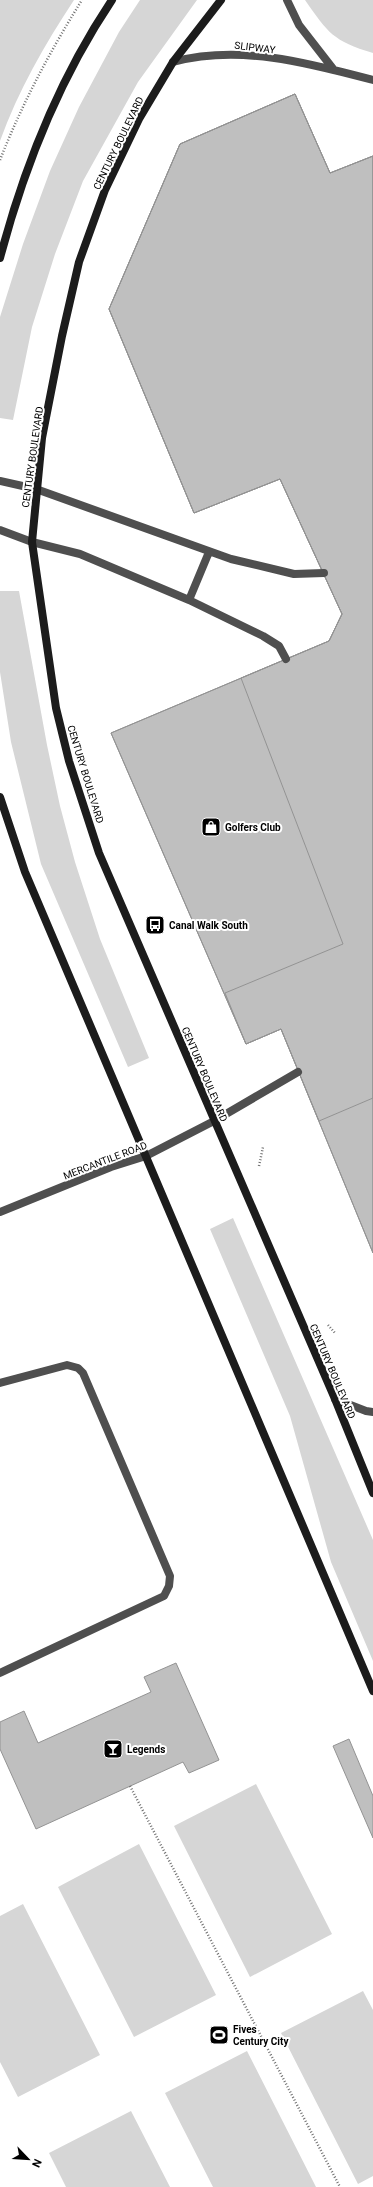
<svg xmlns="http://www.w3.org/2000/svg" width="373" height="2187" font-family="Roboto,sans-serif">
	<rect width="100%" height="100%" fill="#fff"/>
	<path fill="#d6d6d6" d="M 0,0 L 74,0 C 45,44 18,91 0,141 Z
		M 140,0 L 197,0 L 138,82 L 83,181 L 55,254 L 32,327 L 13,420 L 0,418 L 0,317 L 23,244 L 50,171 L 79,107 L 119,32 Z
		M 305,0 L 373,0 L 373,53 C 333,41 328,33 305,0 Z
		M 0,591 L 19,591 L 47,745 L 60,806 L 75,862 L 100,939 L 149,1058 L 128,1067 L 41,864 L 11,742 L 0,672 Z
		M 233,1218 L 373,1540 L 373,1661 L 331,1562 L 290,1416 L 210,1229 Z
		M 256,1784 L 332,1934 L 250,1977 L 174,1826 Z
		M 139,1844 L 216,1995 L 134,2037 L 58,1887 Z
		M 23,1904 L 100,2055 L 18,2097 L 0,2062 L 0,1916 Z
		M 363,1991 L 373,2010 L 373,2176 L 358,2184 L 281,2033 Z
		M 247,2051 L 316,2187 L 213,2187 L 165,2093 Z
		M 131,2111 L 170,2187 L 66,2187 L 49,2153 Z"/>
	<path fill="#bfbfbf" stroke="#939393" d="M 295,94 L 330,173 L 373,156 L 373,1253 L 281,1029 L 246,1044 L 111,733 L 329,641 L 342,614 L 280,479 L 194,513 L 109,309 L 180,144 Z
		M 295,94 L 330,173 L 373,156 L 373,1098 L 319,1121 L 281,1029 L 246,1044 L 225,993 L 343,944 L 241,678 L 329,641 L 342,614 L 280,479 L 194,513 L 109,309 L 180,144 Z
		M 295,94 L 330,173 L 373,156 L 373,1253 L 281,1029 L 246,1044 L 111,733 L 329,641 L 342,614 L 280,479 L 194,513 L 109,309 L 180,144 Z
		M 176,1663 L 219,1760 L 189,1773 L 183,1762 L 36,1829 L 0,1749 L 0,1722 L 24,1711 L 38,1743 L 151,1692 L 144,1677 Z
		M 349,1739 L 373,1796 L 373,1838 L 333,1746 Z"/>
	<g fill="none" stroke-linecap="round" stroke-linejoin="round">
		<path stroke="#717171" stroke-width="2.5" stroke-dasharray="1 2" stroke-linecap="butt" d="M 0,160 C 22,104 50,51 82,0
			M 259,1166 L 263,1147
			M 328,1325 L 335,1333
			M 130,1786 L 340,2187"/>
		<path stroke="#4f4f4f" stroke-width="8" d="M 287,0 L 299,25 L 334,70
			M 173,62 C 239,44 309,63 373,80
			M 0,481 L 36,489 L 231,559 L 294,574 L 324,573
			M 0,530 L 32,542 L 80,554 L 189,600 L 263,636 L 279,646 L 286,659
			M 189,600 L 209,552
			M 0,1212 L 111,1167 L 146,1156 L 214,1121 L 298,1072
			M 0,1383 L 67,1365 L 78,1368 L 83,1373 L 170,1576 L 169,1586 L 164,1596 L 0,1673
			M 335,1399 L 366,1411 L 373,1412"/>
		<path stroke="#1c1c1c" stroke-width="8" d="M 221,0 L 173,62 L 139,119 L 105,190 L 79,262 L 62,336 L 42,438 L 32,542 L 56,708 L 69,761 L 99,853 L 335,1399 L 373,1493
			M 0,258 C 24,167 59,79 112,0
			M 0,797 L 25,872 L 373,1691"/>
	</g>
	<defs>
		<symbol id="shop-square" viewBox="-11 -11 22 22"><rect x="-9" y="-9" width="18" height="18" rx="4" fill="#000" stroke="#fff"/><path d="M-5-2.5h2.3a2.7 3.5 0 0 1 5.4 0H5L5.5 6h-11ZM-1.5-2.5h3a1.5 2.3 0 0 0-3 0Z" fill="#fff"/></symbol>
		<symbol id="bus-square" viewBox="-11 -11 22 22"><rect x="-9" y="-9" width="18" height="18" rx="4" fill="#000" stroke="#fff"/><path d="M-5-6H5V4H4V6H2V4H-2V6H-4V4H-5ZM-3.5-4V0h7V-4ZM-3.5 1.2v1.5H-2V1.2ZM2 1.2v1.5H3.5V1.2Z" fill="#fff"/></symbol>
		<symbol id="bar-square" viewBox="-11 -11 22 22"><rect x="-9" y="-9" width="18" height="18" rx="4" fill="#000" stroke="#fff"/><path d="M-6-5H6L.8 .8V4.5H3.5V6h-7V4.5H-.8V.8Z" fill="#fff"/></symbol>
		<symbol id="stadium-square" viewBox="-11 -11 22 22"><rect x="-9" y="-9" width="18" height="18" rx="4" fill="#000" stroke="#fff"/><path d="M0-5a6.5 5 0 1 0 0 10a6.5 5 0 1 0 0-10ZM-3.5-1.8h7v3.6h-7Z" fill="#fff"/></symbol>
	</defs>
	<g fill-rule="evenodd">
		<use href="#shop-square" x="200" y="816" width="22" height="22"/>
		<use href="#bus-square" x="144" y="914" width="22" height="22"/>
		<use href="#bar-square" x="102" y="1738" width="22" height="22"/>
		<use href="#stadium-square" x="208" y="2024" width="22" height="22"/>
	</g>
	<g text-anchor="middle" stroke-width="4" stroke-linejoin="round" paint-order="stroke">
		<g font-size="10" fill="#000" stroke="#fff">
			<text transform="translate(255 47) rotate(7)" y="4">SLIPWAY</text>
			<text transform="translate(118 143) rotate(-64)" y="4">CENTURY BOULEVARD</text>
			<text transform="translate(32 457) rotate(-82)" y="4">CENTURY BOULEVARD</text>
			<text transform="translate(86 774) rotate(73)" y="4">CENTURY BOULEVARD</text>
			<text transform="translate(205 1074) rotate(67)" y="4">CENTURY BOULEVARD</text>
			<text transform="translate(105 1160) rotate(-21)" y="4">MERCANTILE ROAD</text>
			<text transform="translate(333 1371) rotate(67)" y="4">CENTURY BOULEVARD</text>
		</g>
		<g font-size="10" font-weight="bold" fill="#000" stroke="#fff" text-anchor="start">
			<text x="225" y="831">Golfers Club</text>
			<text x="169" y="929">Canal Walk South</text>
			<text x="127" y="1753">Legends</text>
			<text x="233" y="2033">Fives<tspan x="233" dy="12">Century City</tspan></text>
		</g>
	</g>
	<g transform="translate(28 2159) rotate(115)" stroke="#ffffff" stroke-width="3" paint-order="stroke">
	<path d="M0-3L7 15L0 10L-7 15Z" fill="#000000"/>
	<text y="-6" font-size="11" font-weight="bold" text-anchor="middle" fill="#000000">N</text>
	</g>
</svg>
